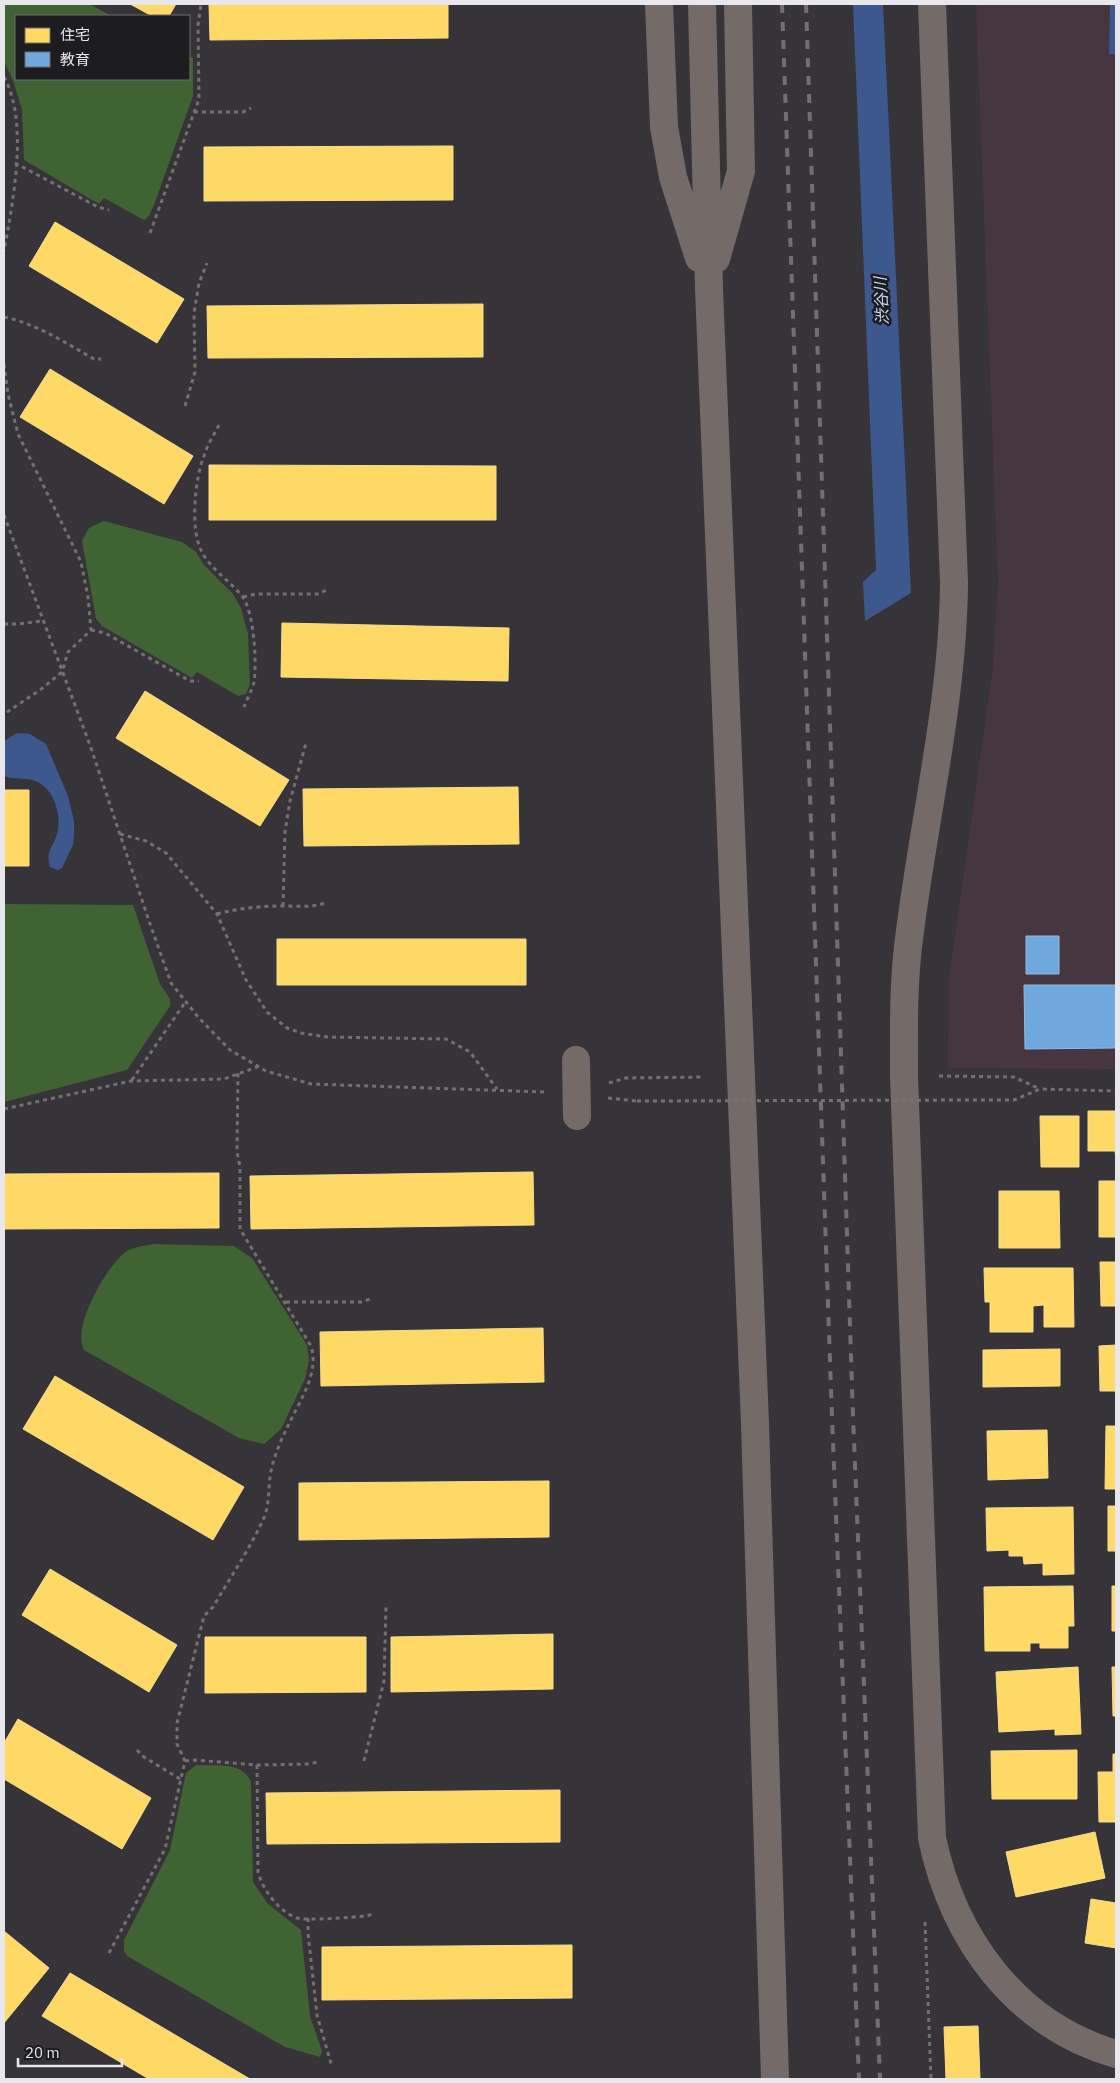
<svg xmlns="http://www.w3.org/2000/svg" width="1120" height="2083" font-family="'IBM Plex Sans','Noto Sans JP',sans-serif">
	<rect width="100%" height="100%" fill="#363439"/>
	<path fill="#463640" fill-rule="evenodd" d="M 976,4 L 1110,4 L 1109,53 L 1116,54 L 1116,985 L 1024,985 L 1025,1049 L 1116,1048 L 1116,1069 L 948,1068 L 949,978 L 993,667 L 998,582 ZM 1026,936 L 1059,936 L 1059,974 L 1026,974 Z"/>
	<path fill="#3f6333" d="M 4,4 L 89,4 L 112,16 L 16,16 L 16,79 L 189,79 L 189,56 L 193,58 L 193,96 L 154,205 L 149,216 L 144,220 L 104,198 L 99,204 L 24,160 L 22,110 L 13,80 L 4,62 Z
		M 104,521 L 182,542 L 196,552 L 204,565 L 233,594 L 241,608 L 248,634 L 250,684 L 246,694 L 238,696 L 197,672 L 192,678 L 102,626 L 96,619 L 82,541 L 89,528 Z
		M 4,904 L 133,905 L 160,984 L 170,999 L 170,1006 L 127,1070 L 4,1102 Z
		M 153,1244 L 234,1246 L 252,1258 L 307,1345 L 309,1360 L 305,1379 L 281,1429 L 264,1444 L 239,1438 L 84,1350 C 71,1327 107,1265 127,1251 C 133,1247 145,1246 153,1244 Z
		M 196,1765 C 216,1766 243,1761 251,1782 L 253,1882 L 268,1904 L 301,1930 L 310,2016 L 322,2051 L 320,2057 L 285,2047 L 127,1956 L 124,1951 L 124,1940 L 170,1850 L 186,1773 Z"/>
	<path fill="#3c588d" d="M 853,4 L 883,4 L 911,593 L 865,621 L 863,582 L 876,570 Z
		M 1110,4 L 1116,4 L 1116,54 L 1109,54 Z
		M 17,733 L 30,734 L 46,744 L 68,796 L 74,821 L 74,835 L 73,845 L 62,868 L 58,870 L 50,867 C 45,851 53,848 57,834 C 62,817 55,791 38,782 C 28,777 14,780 4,776 L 4,741 Z"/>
	<path fill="#ffd966" stroke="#f8dd8e" d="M 130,4 L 176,4 L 169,16 L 152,16 Z
		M 209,4 L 448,4 L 448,38 L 210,40 Z
		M 453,146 L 453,200 L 204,201 L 204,147 Z
		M 55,222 L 184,299 L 157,343 L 29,266 Z
		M 483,304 L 483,357 L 208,358 L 207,306 Z
		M 50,369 L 193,456 L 164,504 L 20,417 Z
		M 209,465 L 496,466 L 496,520 L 209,520 Z
		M 282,623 L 509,628 L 508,681 L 281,677 Z
		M 145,691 L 289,780 L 260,826 L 116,738 Z
		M 518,787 L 519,844 L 304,846 L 303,789 Z
		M 4,790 L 29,790 L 29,866 L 4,866 Z
		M 277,939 L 526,939 L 526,985 L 277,985 Z
		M 1088,1111 L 1116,1111 L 1116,1159 L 1115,1151 L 1088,1151 Z
		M 1040,1116 L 1079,1116 L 1079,1167 L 1041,1167 Z
		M 533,1172 L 534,1225 L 251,1229 L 250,1176 Z
		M 219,1173 L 219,1228 L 4,1229 L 4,1174 Z
		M 1099,1181 L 1116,1181 L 1116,1237 L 1099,1237 Z
		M 999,1191 L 1059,1191 L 1060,1248 L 999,1248 Z
		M 1100,1262 L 1116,1262 L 1116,1306 L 1101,1306 Z
		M 984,1268 L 1073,1268 L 1074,1327 L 1044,1327 L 1044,1305 L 1033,1306 L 1033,1332 L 990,1332 L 990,1302 L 985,1302 Z
		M 543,1328 L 544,1382 L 321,1386 L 320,1332 Z
		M 1116,1345 L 1116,1391 L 1100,1391 L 1099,1346 Z
		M 1060,1349 L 1060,1386 L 983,1387 L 983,1350 Z
		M 55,1376 L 244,1487 L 213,1540 L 23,1429 Z
		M 1106,1426 L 1116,1426 L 1116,1489 L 1105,1489 Z
		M 1047,1430 L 1048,1478 L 988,1480 L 987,1431 Z
		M 549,1481 L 549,1537 L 299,1540 L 299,1483 Z
		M 1108,1506 L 1116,1506 L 1116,1551 L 1108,1551 Z
		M 1073,1507 L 1074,1574 L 1043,1575 L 1043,1563 L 1024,1564 L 1023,1556 L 1009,1556 L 1009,1550 L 987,1551 L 986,1508 Z
		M 50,1569 L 177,1645 L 149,1692 L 22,1615 Z
		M 1073,1586 L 1074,1626 L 1068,1626 L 1068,1648 L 1040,1648 L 1040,1643 L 1030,1643 L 1030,1651 L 985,1651 L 984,1587 Z
		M 1112,1586 L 1116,1586 L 1116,1631 L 1112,1631 Z
		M 553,1634 L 553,1689 L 391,1692 L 391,1637 Z
		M 205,1637 L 366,1637 L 366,1692 L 205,1693 Z
		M 1078,1667 L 1081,1734 L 1055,1735 L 1055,1729 L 999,1732 L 996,1672 Z
		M 1112,1667 L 1116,1667 L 1116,1716 L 1113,1716 Z
		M 18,1719 L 151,1798 L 122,1849 L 4,1779 L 4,1743 Z
		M 1077,1750 L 1077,1799 L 992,1799 L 991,1751 Z
		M 1113,1754 L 1116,1754 L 1116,1822 L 1099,1822 L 1098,1772 L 1113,1772 Z
		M 560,1790 L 560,1842 L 267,1844 L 266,1793 Z
		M 1095,1832 L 1105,1878 L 1016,1897 L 1006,1852 Z
		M 1091,1899 L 1116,1903 L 1116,1948 L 1085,1943 Z
		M 4,1931 L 49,1968 L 4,2023 Z
		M 572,1945 L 572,1998 L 322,2000 L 322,1947 Z
		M 70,1973 L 250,2079 L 149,2079 L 42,2016 Z
		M 978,2026 L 980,2079 L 946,2079 L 944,2027 Z"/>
	<path fill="#6fa8dc" stroke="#93bbe0" d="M 1026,936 L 1059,936 L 1059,974 L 1026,974 Z
		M 1024,985 L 1116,985 L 1116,1048 L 1025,1049 Z"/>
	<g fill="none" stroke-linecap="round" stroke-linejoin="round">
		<path stroke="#75706f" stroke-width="3" stroke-dasharray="4 4" stroke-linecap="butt" d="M 4,77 C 29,122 13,201 4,251
			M 194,112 L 243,112 L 251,108
			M 15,163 L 98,207 L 109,210
			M 150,233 L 199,99 L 198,25 L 201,4
			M 4,317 C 37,324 64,342 94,359 L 101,359
			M 4,364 L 8,394 L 18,434 L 81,562 L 88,597 L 91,630 L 68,652 L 62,672 L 40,690 L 4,714
			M 185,406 L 195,372 L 194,313 L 199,283 L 207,263
			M 219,425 C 214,435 207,445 204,456 C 195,478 190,528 201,550 C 209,568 229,580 242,596 C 254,611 257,662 254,682 C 252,690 247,699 244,707
			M 4,515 L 91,748 L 149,921 L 171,983 L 198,1017 L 230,1050 L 266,1071 L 311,1084 L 545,1092
			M 243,597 L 256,594 L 319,594 L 326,590
			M 4,624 L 17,624 L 42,621
			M 91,630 L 105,633 L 190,681 L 199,681
			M 120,834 L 146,841 L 166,853 L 217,914 L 246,980 L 267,1012 L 287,1028 L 301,1033 L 327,1037 L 446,1039 L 470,1052 L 497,1089
			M 283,906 L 285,832 L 290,801 L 306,743
			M 217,914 C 239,908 262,906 284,906 C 299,906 314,908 327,902
			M 939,1076 L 1014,1077 L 1040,1089
			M 132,1080 L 186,1001
			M 609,1083 L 626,1078 L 702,1077
			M 608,1098 L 637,1101
			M 981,1100 L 1014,1100 L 1040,1089 L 1116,1091
			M 4,1109 L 131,1081 L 224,1079 L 257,1067
			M 286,1302 L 362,1302 L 370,1299
			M 137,1750 L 144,1757 L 180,1779
			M 185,1761 L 195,1760 L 257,1765 L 311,1764 L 317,1762
			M 364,1761 L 384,1681 L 386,1606
			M 257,1765 L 258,1872 C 263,1890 278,1911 297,1918 C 307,1921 353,1917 367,1916 L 375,1913
			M 308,1918 L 308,1933 L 317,2015 L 332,2067
			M 925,1922 L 931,2079
			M 109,1953 L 165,1849 L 185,1761 L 177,1744 L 177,1723 L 204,1616 L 213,1607 C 230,1578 249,1550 263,1520 C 271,1503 267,1485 272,1467 C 275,1454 281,1440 287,1428 C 298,1403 320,1374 311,1346 L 240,1229 L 240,1167 L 237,1152 L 238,1072"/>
		<path stroke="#746b69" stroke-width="28" d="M 659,4 L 664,127 L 673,177 L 699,258
			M 702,4 L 709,288 L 755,1424 L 775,2079
			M 932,4 L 954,583 C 953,705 922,826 908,947 C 903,990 904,1033 904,1076 L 932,1838 C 953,1938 1015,2025 1116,2054
			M 716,259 L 741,171 L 738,4"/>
		<path stroke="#746f6e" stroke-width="4" stroke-dasharray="9 9" stroke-linecap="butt" d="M 782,4 L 832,1417 L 859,2079
			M 806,4 L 853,1416 L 880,2079"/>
		<path stroke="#75706f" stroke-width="3" stroke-dasharray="4 4" stroke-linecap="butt" d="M 637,1101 L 981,1100"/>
		<path stroke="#746b69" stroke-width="28" d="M 576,1060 L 577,1116"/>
	</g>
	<g text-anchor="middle" stroke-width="5" stroke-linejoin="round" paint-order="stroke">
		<g font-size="16" font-style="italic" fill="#c8dcfe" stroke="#1d1c1f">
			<text transform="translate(881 301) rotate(-93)" y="6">渋谷川</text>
		</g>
	</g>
	<rect width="1120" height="2083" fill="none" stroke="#e8e7eb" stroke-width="10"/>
	<rect x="15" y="15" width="175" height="65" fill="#1d1c1f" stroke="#6e6d71"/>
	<rect x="25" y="28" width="25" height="15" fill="#ffd966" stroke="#6e6d71"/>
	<text x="60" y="40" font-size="15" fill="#e8e7eb">住宅</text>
	<rect x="25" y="52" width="25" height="15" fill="#6fa8dc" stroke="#6e6d71"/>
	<text x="60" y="65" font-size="15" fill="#e8e7eb">教育</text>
	<path d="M18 2058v8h104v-8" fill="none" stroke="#e8e7eb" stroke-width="2.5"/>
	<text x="25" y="2058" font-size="15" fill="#e8e7eb" stroke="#1d1c1f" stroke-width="4" paint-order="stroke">20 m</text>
</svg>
